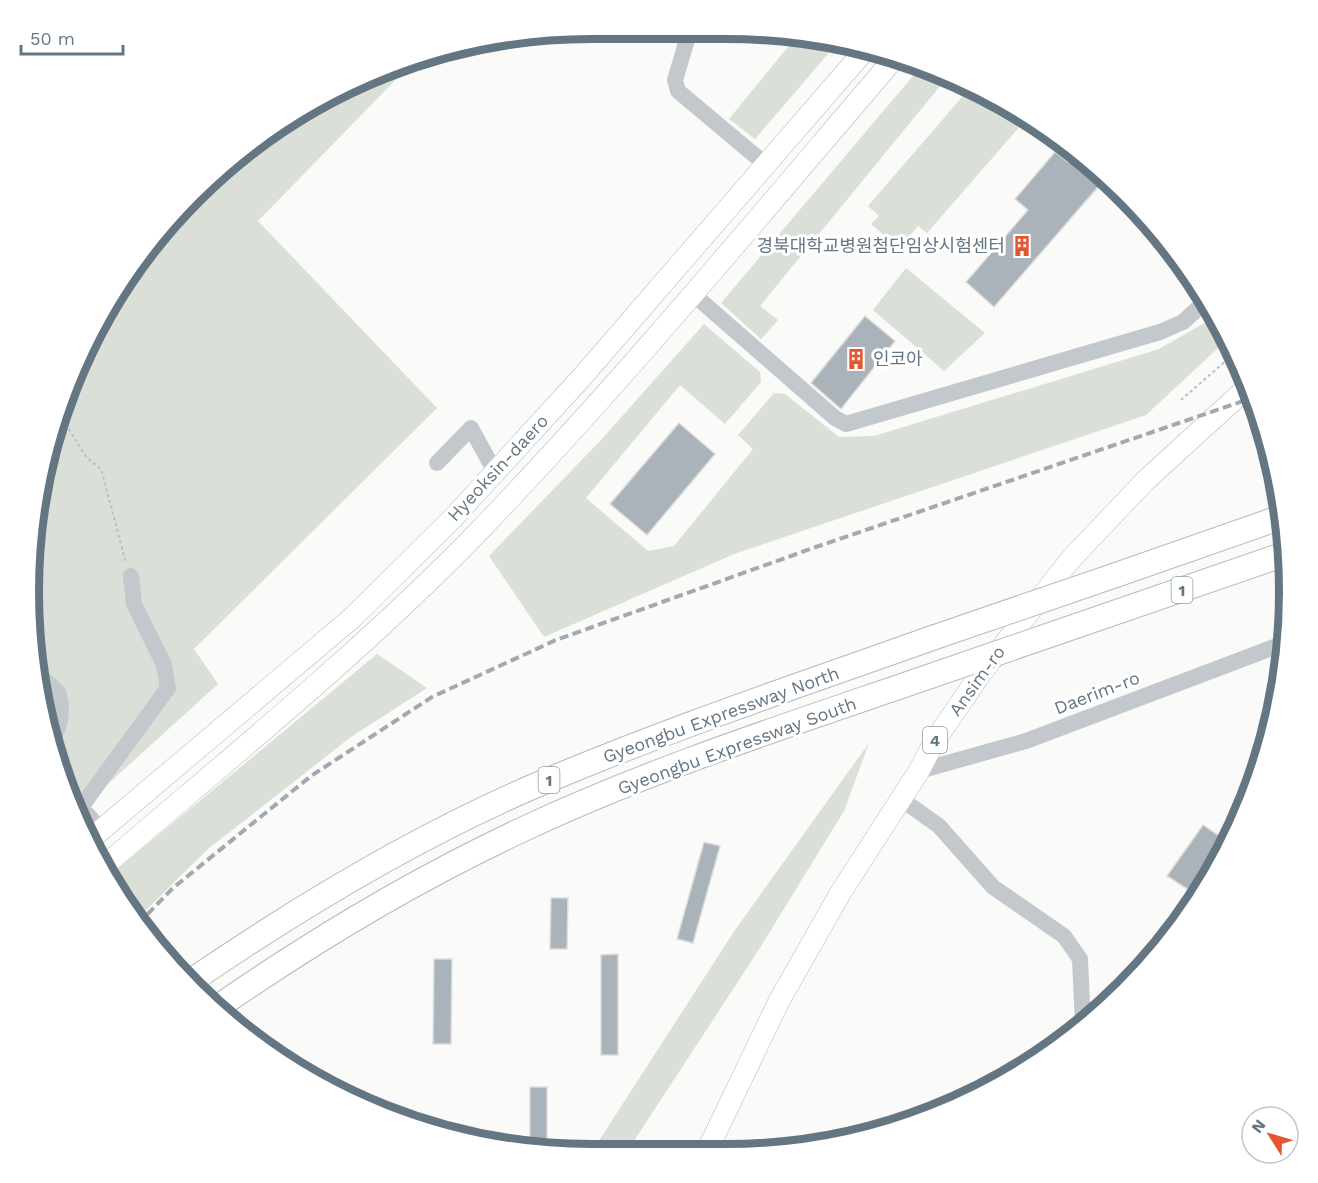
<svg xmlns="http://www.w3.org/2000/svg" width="1318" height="1183" font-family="'Work Sans','Noto Sans KR',sans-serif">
	<rect width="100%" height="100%" fill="#fafaf8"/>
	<path fill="#dadfd7" d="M 796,37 L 839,41 L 755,139 L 729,119 Z
		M 412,63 L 258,221 L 437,408 L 194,649 L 218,684 L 76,813 L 48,737 L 29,592 L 39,481 L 86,343 L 145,248 L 248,145 L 343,86 Z
		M 918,70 L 945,80 L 760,306 L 778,320 L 761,339 L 721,303 Z
		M 969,89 L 1008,104 L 1018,111 L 1013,118 L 1021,125 L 927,233 L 918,226 L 899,248 L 871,224 L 879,216 L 868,206 Z
		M 906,268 L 985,333 L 944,371 L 873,310 Z
		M 1215,317 L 1229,338 L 1146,415 L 734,554 L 544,637 L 489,556 L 601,440 L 704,324 L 760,372 L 761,382 L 725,424 L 680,385 L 586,498 L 648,551 L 674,546 L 753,449 L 738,435 L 774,393 L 785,394 L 839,437 L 874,436 L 1159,349 Z
		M 377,654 L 427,688 L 351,737 L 208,849 L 136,920 L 109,876 Z
		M 869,743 L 844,811 L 758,951 L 626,1153 L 591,1153 L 735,930 Z"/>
	<path fill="#aab3b9" stroke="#dcdcda" stroke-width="1.5" d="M 1055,152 L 1068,162 L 1075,155 L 1104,180 L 994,307 L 966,282 L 1028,210 L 1015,199 Z
		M 865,316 L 895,341 L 841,409 L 811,383 Z
		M 679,423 L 715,454 L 647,535 L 610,504 Z
		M 1203,825 L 1228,842 L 1214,873 L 1198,896 L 1167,876 Z
		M 704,842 L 720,846 L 693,943 L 677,939 Z
		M 551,898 L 568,898 L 567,949 L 550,949 Z
		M 618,954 L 618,1055 L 601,1055 L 601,955 Z
		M 434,959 L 452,959 L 451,1044 L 433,1044 Z
		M 530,1087 L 547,1087 L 547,1152 L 530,1149 Z"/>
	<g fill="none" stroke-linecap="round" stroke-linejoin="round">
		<defs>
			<path id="major" d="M 87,842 L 352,618 L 453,518 L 582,377 L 865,50
				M 103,867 C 231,757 363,651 480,530 C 624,380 757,219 892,61
				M 706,1153 L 779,1001 L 841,892 L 919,771 L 934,742 L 979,676 L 1071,559 L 1146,480 L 1248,387"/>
			<path id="highway" d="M 1116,575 L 1282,517
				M 1076,626 L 1288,553
				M 191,981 C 301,906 417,836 539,784 C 668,729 803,684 935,637
				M 218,1007 C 316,939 420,877 528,827 C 646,772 770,731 893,689"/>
		</defs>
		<use href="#major" stroke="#b5babe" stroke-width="22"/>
		<use href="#highway" stroke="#b4b9bd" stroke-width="26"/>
		<path stroke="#bbbfc2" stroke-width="2" stroke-dasharray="3 3" stroke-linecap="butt" d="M 1181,400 L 1235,353
			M 63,412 L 68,428 L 87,458 L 101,469 L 126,563"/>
		<path stroke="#c3c8cc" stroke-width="16" d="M 689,33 L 675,80 L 678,91 L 766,165
			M 693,294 L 835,418 L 846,424 L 1160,332 L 1183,322 L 1206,301
			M 437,463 L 471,428 L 495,472
			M 40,677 C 45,682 55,687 58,693 C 64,707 60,732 50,742
			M 919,771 L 1026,741 L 1285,643
			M 901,799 L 939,826 L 993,887 L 1064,936 L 1080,959 L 1083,1026
			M 76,814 L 168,688 L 164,665 L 134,604 L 131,576
			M 77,815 L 87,814 L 101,830"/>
		<use href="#major" stroke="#fff" stroke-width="21"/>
		<use href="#highway" stroke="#fff" stroke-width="24"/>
		<path stroke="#a2aab0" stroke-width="4" stroke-dasharray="9 4.5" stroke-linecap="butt" d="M 138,924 L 173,888 L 311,776 L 432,697 L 556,640 L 816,547 L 1252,398"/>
		<defs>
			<path id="highway-bridge" d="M 935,637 L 1116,575
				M 893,689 L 1076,626"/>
		</defs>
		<use href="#highway-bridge" stroke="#b4b9bd" stroke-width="26" stroke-linecap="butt"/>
		<use href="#highway-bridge" stroke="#fff" stroke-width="24"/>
	</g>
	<defs>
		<symbol id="building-bare" viewBox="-9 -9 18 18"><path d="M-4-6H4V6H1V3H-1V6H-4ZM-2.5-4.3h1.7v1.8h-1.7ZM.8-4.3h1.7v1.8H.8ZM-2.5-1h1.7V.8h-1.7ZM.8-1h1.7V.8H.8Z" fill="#e4572e" stroke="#fff" stroke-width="2.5" paint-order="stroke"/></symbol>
	</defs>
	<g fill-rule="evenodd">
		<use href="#building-bare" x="1007" y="231" width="30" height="30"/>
		<use href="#building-bare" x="841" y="344" width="30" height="30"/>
	</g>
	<g text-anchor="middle" stroke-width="6" stroke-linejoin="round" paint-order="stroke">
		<g fill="#fff" stroke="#939fa8" stroke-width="1.5">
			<rect x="1171.5" y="577" width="21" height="26" rx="4.5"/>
			<rect x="923" y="727" width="24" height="26" rx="4.5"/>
			<rect x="538.5" y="767" width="21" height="26" rx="4.5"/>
		</g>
		<g font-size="16" font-weight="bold" fill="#657683">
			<text x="1182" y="596">1</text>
			<text x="935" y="746">4</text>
			<text x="549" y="786">1</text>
		</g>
		<g font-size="18" fill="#657683" stroke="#fff" text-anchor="end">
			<text x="1005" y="252">경북대학교병원첨단임상시험센터</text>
			<text x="873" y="365" text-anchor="start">인코아</text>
		</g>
		<g font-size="18" fill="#657683" stroke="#fff">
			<text transform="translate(498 468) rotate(-47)" y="6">Hyeoksin-daero</text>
			<text transform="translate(977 681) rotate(-54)" y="6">Ansim-ro</text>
			<text transform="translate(1097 693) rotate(-21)" y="6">Daerim-ro</text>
			<text transform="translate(721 715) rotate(-20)" y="6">Gyeongbu Expressway North</text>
			<text transform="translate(737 746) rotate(-20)" y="6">Gyeongbu Expressway South</text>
		</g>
	</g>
	<path d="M0 0H1318V1183H0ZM591 39H727A552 552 0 0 1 1279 591V592A552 552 0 0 1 727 1144H591A552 552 0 0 1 39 592V591A552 552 0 0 1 591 39Z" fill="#fff" fill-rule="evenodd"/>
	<path fill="none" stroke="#657683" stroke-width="8" d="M591 39H727A552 552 0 0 1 1279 591V592A552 552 0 0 1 727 1144H591A552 552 0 0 1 39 592V591A552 552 0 0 1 591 39Z"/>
	<g transform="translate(1270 1135) rotate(307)"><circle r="28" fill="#ffffff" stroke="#c1c8cd" stroke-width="1.5"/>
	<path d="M0-4.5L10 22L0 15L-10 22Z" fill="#e4572e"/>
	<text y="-9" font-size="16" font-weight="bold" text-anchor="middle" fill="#657683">N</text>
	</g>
	<path d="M21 45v9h102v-9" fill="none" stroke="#657683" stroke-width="3"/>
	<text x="30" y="45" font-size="18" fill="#657683" stroke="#ffffff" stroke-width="4.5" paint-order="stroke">50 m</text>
</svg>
